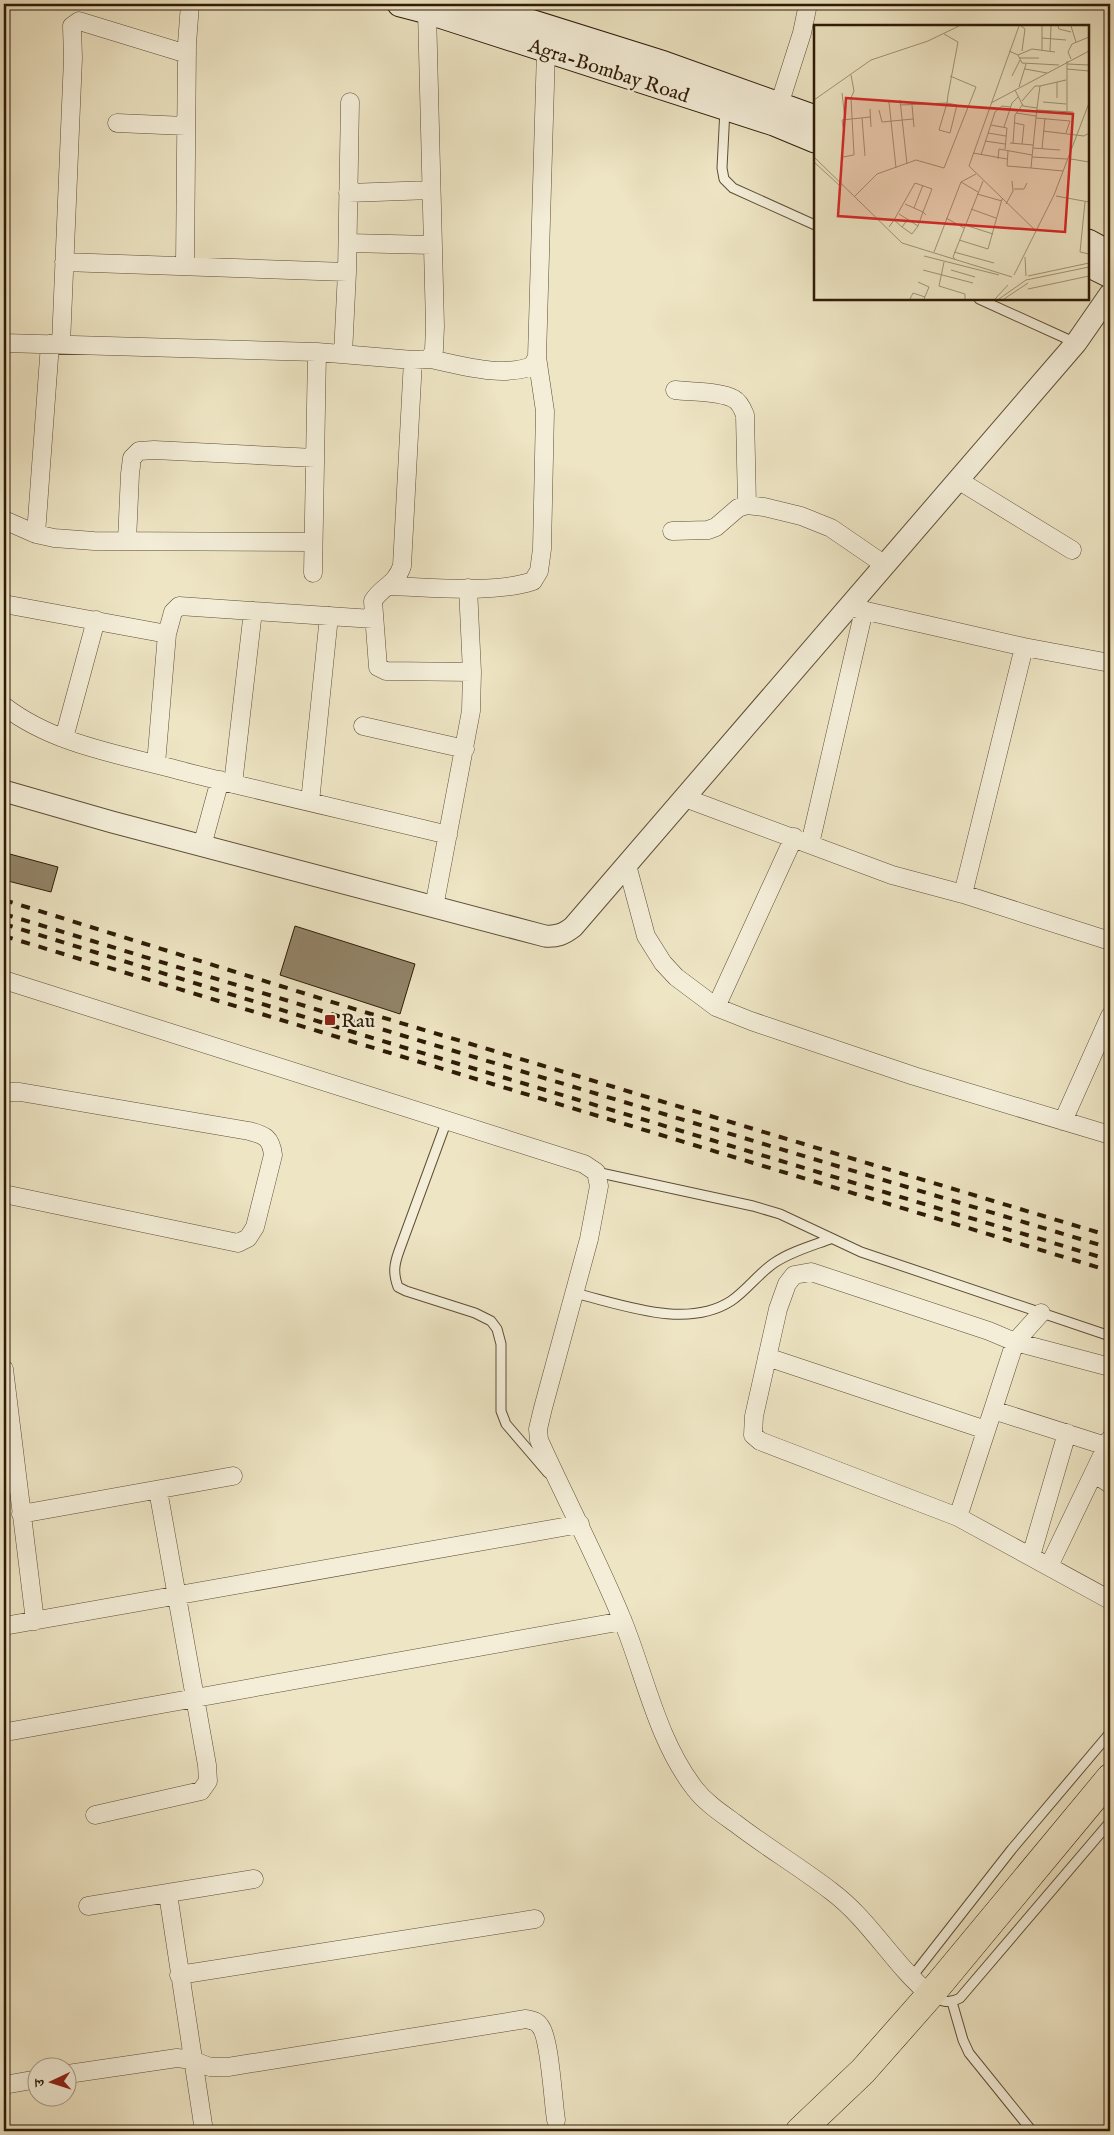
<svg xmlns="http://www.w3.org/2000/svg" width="1114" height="2135" font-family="'IM FELL English','Noto Serif Devanagari',serif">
	<rect width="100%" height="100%" fill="#eee5c4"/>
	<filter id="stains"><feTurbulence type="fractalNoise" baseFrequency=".004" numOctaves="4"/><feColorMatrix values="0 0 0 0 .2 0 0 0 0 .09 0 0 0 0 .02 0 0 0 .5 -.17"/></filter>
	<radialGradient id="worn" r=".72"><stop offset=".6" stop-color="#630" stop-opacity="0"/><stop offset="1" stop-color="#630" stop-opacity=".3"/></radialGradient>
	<path fill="#928469" stroke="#2e1b06" d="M 6,853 L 58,867 L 51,892 L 4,880 Z
		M 295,926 L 415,964 L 400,1014 L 280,975 Z"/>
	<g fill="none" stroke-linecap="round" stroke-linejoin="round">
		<defs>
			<path id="service" d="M 725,109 L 722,168 L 724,179 L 733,188 L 815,225
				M 979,299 L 1076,343
				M 447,1120 L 399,1251 C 394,1265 393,1273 398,1287 L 406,1291 L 475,1313 L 491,1321 L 497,1329 L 501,1344 L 501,1411 L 506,1424 L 548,1473
				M 596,1172 L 753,1206 L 780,1214 L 861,1252 L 1110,1336
				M 574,1293 C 621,1304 686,1330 731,1301 C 746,1291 758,1274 774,1263 C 790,1252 811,1246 830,1239
				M 911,1978 L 1012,1849 L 1110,1733
				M 932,1996 C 942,2002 949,2004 960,1998 L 1110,1822
				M 952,2002 L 963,2040 L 969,2053 L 1032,2131"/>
			<path id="minor" d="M 779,105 L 802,33 L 808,4
				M 117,123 L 186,126
				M 348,193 L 431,190
				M 348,243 L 432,245
				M 64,262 L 347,272
				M 185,266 L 187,44 L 190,4
				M 4,343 L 317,352 L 413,360 L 430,359 L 434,350 L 435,326 L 427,11
				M 61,344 L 73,58 L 72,26 L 79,21 L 187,54
				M 343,354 L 347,272 L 350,102
				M 430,359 C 461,365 501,378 532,366 L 537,357 L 546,50
				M 413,360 L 402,566 C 395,586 382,586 373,601 L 378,667 L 386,671 L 472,672
				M 675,390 C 690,392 721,391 734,399 C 740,402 743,410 745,415 L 747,505
				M 958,480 L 1072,550
				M 4,520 L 36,534 L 54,538 L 94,541 L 312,542
				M 672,531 L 708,530 L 716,527 L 738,508 L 747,505 L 764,507 L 801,516 L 831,528 L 885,565
				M 36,534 L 50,344
				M 127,541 L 130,474 L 132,458 L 139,451 L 154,450 L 315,458
				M 313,573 L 317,352
				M 389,586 C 430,587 495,594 533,581 L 539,571 L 542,549 L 545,411 L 537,357
				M 4,604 L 167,634
				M 849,607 L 1024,647 L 1110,663
				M 4,706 C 53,744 118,754 178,770 C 267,793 358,813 448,835
				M 363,726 L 465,749
				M 64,738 L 96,620
				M 156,764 L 167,634 L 173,612 L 179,606 L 373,619
				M 233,784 L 253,611
				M 685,798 L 892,875 L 963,894 L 1110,941
				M 310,802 L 329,616
				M 810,844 L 864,610
				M 202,846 L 220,780
				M 627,865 L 646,936 L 663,963 L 676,977 L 716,1007 L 751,1021 L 914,1076 L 1110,1135
				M 963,894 L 1024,647
				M 434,907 L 471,711 L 472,672 L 468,588
				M 4,980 L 584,1164 L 596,1172 L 599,1186 L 589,1239 L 543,1408 L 538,1429 L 539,1440 C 566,1500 597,1558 622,1619 C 645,1675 657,1740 695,1789 C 706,1803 721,1813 735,1823 C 766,1847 800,1867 831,1891 C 870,1920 893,1964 930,1995
				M 716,1007 L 794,837
				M 4,1092 L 20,1092 L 249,1131 C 265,1135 271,1138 273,1155 L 255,1227 L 248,1238 L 238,1243 L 4,1194
				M 1063,1121 L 1110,1016
				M 1041,1313 L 1015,1342 L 989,1331 L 811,1272 L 794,1275 L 787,1284 L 778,1309 L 754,1416 L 753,1435 L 760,1441 L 958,1517 L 1110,1600
				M 767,1357 L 986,1430
				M 4,1369 L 35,1621
				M 993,1410 L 1106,1446
				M 1095,1474 L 1110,1484
				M 21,1514 L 233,1476
				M 958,1517 L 1015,1342 L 1110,1367
				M 1031,1556 L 1067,1433
				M 1049,1566 L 1110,1439
				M 4,1626 L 580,1524
				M 12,1731 L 623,1621
				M 95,1815 L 201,1791 L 208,1781 L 207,1765 L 158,1490
				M 168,1894 L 204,2131
				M 88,1906 L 254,1879
				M 179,1975 L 535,1919
				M 68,2074 L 177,2058 L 192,2060 L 210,2067 L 228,2067 L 526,2019 C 531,2020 537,2021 540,2026 C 550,2037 553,2102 556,2120
				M 4,2085 L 38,2079"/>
			<path id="tertiary" d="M 4,791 L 112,822 L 545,936 C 557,937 564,934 573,927 L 1076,343 L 1110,294"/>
			<path id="secondary" d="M 400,4 L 427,11 L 774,123 L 815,140
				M 473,4 L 664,64 L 815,118
				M 1088,242 L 1110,254
				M 1088,264 L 1110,275"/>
			<path id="primary" d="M 800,2131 L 863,2071 L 930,1995 L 1110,1778"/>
		</defs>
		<use href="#service" stroke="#5e4e36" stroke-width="11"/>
		<use href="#minor" stroke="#5e4e36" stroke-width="19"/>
		<use href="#tertiary" stroke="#5e4e36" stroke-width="23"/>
		<use href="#secondary" stroke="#2e1b06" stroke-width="27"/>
		<use href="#primary" stroke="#2e1b06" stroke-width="29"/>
		<use href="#service" stroke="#f4eed9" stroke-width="9"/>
		<use href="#minor" stroke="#f4eed9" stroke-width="18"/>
		<use href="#tertiary" stroke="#f4eed9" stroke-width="21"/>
		<use href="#secondary" stroke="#f4eed9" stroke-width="25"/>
		<use href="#primary" stroke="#eee5c4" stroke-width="28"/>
		<path stroke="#2e1b06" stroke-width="4" stroke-dasharray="9 9" stroke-linecap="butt" d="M 4,900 L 361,1011 L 1110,1236
			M 4,914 L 361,1023 L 1110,1248
			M 4,924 L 356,1033 L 1110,1260
			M 4,936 L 1110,1271"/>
	</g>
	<rect fill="#8f2418" stroke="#f4eed9" stroke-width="2" x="324" y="1014" width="12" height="12" rx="2.5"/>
	<g text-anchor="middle" stroke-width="4.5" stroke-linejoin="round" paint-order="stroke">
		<g font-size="20" fill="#2e1b06" stroke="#f4eed9">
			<text transform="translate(609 70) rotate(18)" y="7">Agra-Bombay Road</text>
		</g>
		<g font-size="20" fill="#2e1b06" stroke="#f4eed9" text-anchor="start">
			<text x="341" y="1027">Rau</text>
		</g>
	</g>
	<g transform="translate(814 25)">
		<rect width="275" height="275" fill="#eee5c4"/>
		<path fill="none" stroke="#a19478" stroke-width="1" d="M 205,1 L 155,141 L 222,206M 207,1 L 211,4 L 208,26M 244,1 L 245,4 L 257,7M 257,1 L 262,17M 228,13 L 252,15M 228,25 L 228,1M 195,26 L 204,30 L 208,38 L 245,40M 236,26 L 237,1M 204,30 L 218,24 L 241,27M 205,33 L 225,33M 257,34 L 254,27 L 258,19 L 275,12M 253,39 L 275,40M 211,44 L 233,48M 253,44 L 275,46M 198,51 L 206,35M 243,57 L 243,73M 205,62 L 212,39M 201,65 L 209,81 L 223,83 L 218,132 L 253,134M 28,68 L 31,94M 0,75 L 57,35 L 114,16 L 145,1M 86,75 L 93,139M 208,76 L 221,61 L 226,61M 75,77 L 82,143M 229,77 L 252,79M 177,78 L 275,26M 86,80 L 133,78 L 143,80 L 136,108 L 125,105 L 133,78 L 134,70 L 144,17 L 130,9M 98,80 L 100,102M 223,83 L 226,61 L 252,55M 56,84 L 57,102M 65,85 L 68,97 L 99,94M 223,85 L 259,87M 253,86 L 253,36M 202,88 L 222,91M 48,93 L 51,131M 222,93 L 256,96 L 252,108M 201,98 L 210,100 L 208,119M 177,100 L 193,103 L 191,124M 190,102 L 198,78 L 204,72M 229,106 L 270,111 L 275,108M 30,108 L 28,95 L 56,92M 174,108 L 192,111M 171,116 L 191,119M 196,118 L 219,120M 199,118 L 201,90 L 209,79M 219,123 L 246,125M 228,124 L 231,93M 194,126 L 193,141 L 217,143M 159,128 L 193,134M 167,130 L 181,87 L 188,81 L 196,82M 0,132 L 88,218 L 198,252M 29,132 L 40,130 L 37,73 L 40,66 L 37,50M 218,132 L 217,143 L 249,146M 184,134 L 185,124 L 218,130M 257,134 L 275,137M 0,137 L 25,160M 147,157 L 164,167M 200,164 L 210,164 L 213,158M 163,169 L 188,176M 242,171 L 275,177M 40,172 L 63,149 L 102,135 L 130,143 L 162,62 L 136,51M 271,177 L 266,227 L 275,229M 192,179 L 199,166 L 198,156M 100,183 L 109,160M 157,184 L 182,193M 85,189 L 104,201 L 109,187 L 91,179M 132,193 L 150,203M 80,195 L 101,158 L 118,164 L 109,187 L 112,190M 151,200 L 179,209M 75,202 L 80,195 L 88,202 L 94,194M 88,202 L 98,209 L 104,201M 145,215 L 174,224 L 188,174M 120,227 L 147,157 L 162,149M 140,227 L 180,238M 110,231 L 185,250M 211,232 L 212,251M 141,234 L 139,232 L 169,156M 130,237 L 125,261 L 151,269 L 151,274M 109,245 L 159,258M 137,245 L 161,252M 200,250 L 240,170 L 275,78M 214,251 L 275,238M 104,257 L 115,262 L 110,274M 214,264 L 275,251M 96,274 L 99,268 L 111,272M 181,274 L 194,260M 185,274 L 212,255 L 275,242M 190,274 L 214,258"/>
		<path fill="#d62828" fill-opacity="0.15" stroke="#d62828" stroke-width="2.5" d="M 32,73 L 259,89 L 251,207 L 24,191 Z"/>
		<rect width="275" height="275" fill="none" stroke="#2e1b06" stroke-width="2.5"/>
	</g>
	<rect width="1114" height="2135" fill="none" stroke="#eee5c4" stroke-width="20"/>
	<rect x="5" y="5" width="1104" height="2125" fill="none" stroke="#2e1b06" stroke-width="2.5"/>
	<rect x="10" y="10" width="1094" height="2115" fill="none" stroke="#2e1b06"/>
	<g transform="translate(52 2082) rotate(266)"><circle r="24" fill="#f4eed9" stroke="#a59a85"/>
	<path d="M0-4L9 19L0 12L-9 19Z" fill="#8f2418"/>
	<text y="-8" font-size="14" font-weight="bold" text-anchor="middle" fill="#2e1b06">उ</text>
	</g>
	<rect width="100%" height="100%" filter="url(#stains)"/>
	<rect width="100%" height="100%" fill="url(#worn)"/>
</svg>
